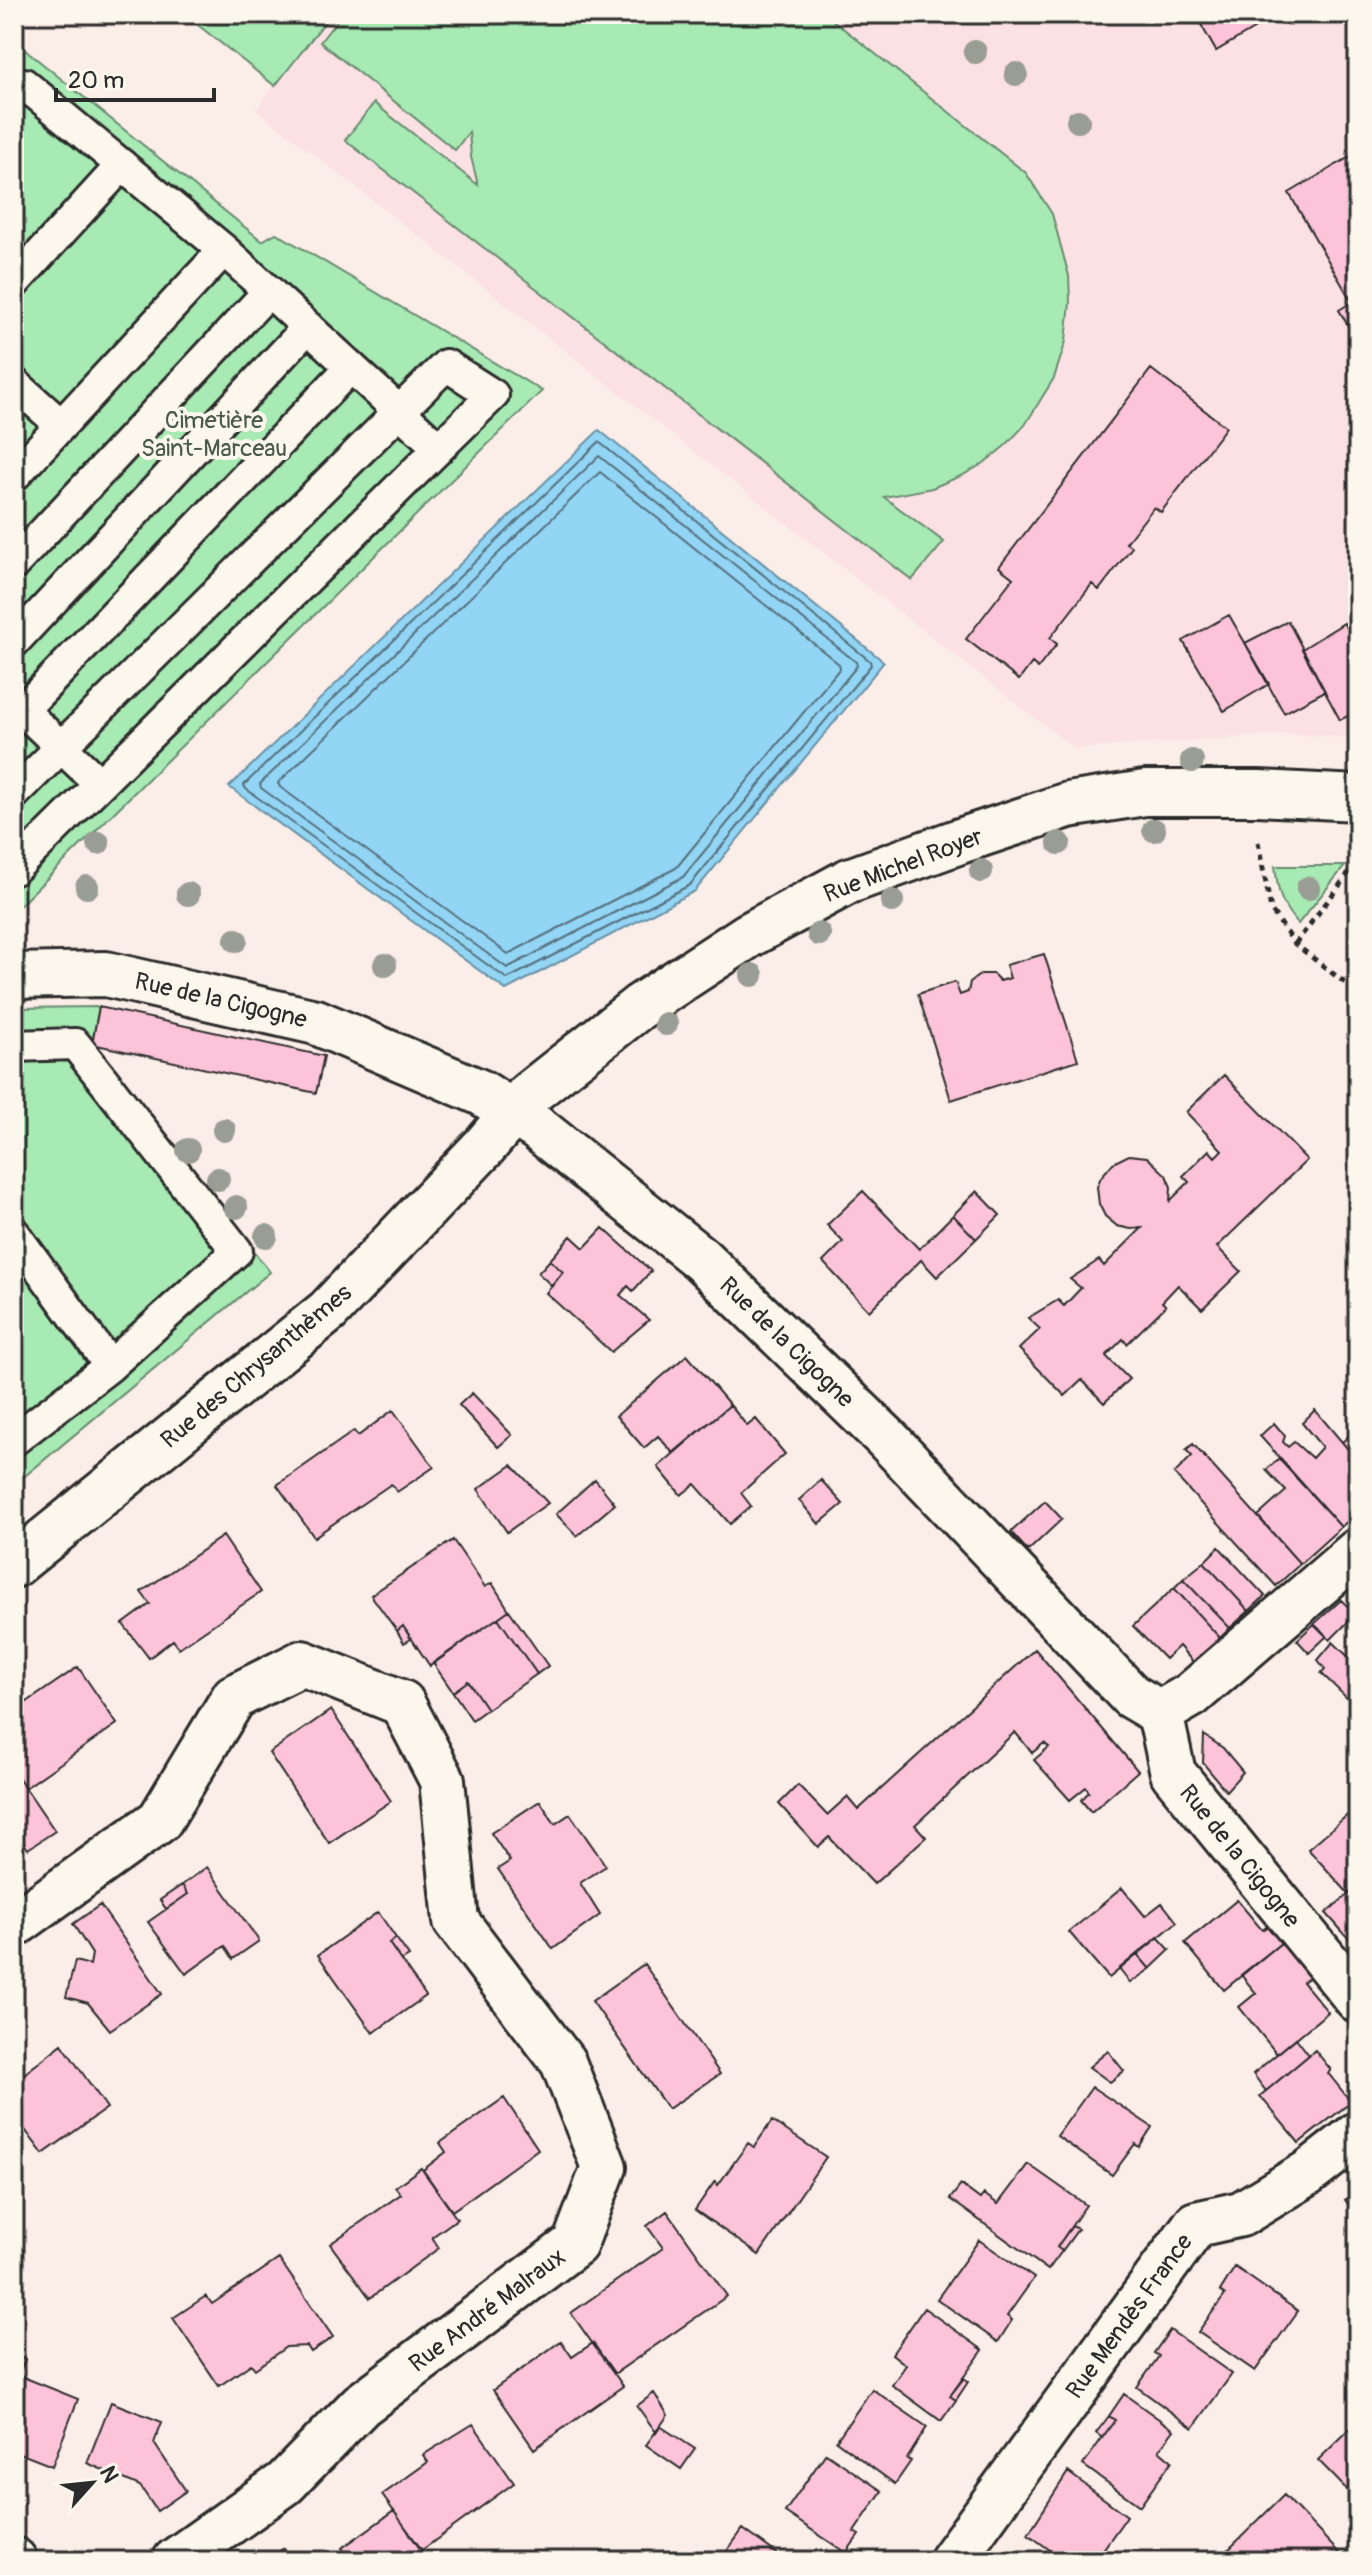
<svg xmlns="http://www.w3.org/2000/svg" width="1372" height="2575" font-family="Pangolin,sans-serif">
	<rect width="100%" height="100%" fill="#fbede8"/>
	<filter id="ink" filterUnits="userSpaceOnUse"><feTurbulence type="fractalNoise" baseFrequency=".0125" numOctaves="2"/><feDisplacementMap in="SourceGraphic" scale="16" xChannelSelector="R" yChannelSelector="G"/><feConvolveMatrix kernelMatrix="1 2 1 2 8 2 1 2 1" color-interpolation-filters="sRGB"/></filter>
	<g filter="url(#ink)">
		<path fill="#fce1e4" d="M 184,14 L 1358,14 L 1358,738 L 1289,734 L 1075,749 L 256,109 L 275,85 Z"/>
		<path fill="#a7eab4" stroke="#698a70" stroke-width="2" d="M 184,14 L 331,14 L 275,86 Z
			M 342,14 L 825,14 L 1026,173 L 1052,214 L 1069,276 L 1070,303 L 1066,341 L 1054,378 L 1025,425 L 1006,445 L 984,463 L 963,475 L 932,488 L 884,497 L 944,542 L 912,580 L 345,140 L 374,103 L 478,185 L 471,157 L 469,132 L 455,150 L 320,42 Z
			M 18,44 L 262,241 L 276,233 L 542,391 L 14,911 L 14,50 Z
			M 1275,866 L 1345,866 L 1298,924 C 1280,904 1278,892 1275,866 Z
			M 99,1007 L 92,1044 L 270,1272 L 14,1485 L 14,1008 Z"/>
		<path fill="#93d5f5" stroke="#6991a4" stroke-width="2" d="M 599,430 L 884,662 L 695,891 L 506,990 L 229,787 Z"/>
		<g fill="none" stroke-linecap="round" stroke-linejoin="round">
			<path stroke="#556f7c" stroke-width="2" d="M 599,442 L 870,661 L 871,665 L 690,885 L 507,979 L 246,789 L 244,785 Z
				M 599,456 L 856,662 L 857,666 L 683,877 L 507,968 L 261,788 L 260,784 Z
				M 600,472 L 839,664 L 840,668 L 676,868 L 508,954 L 280,787 L 278,783 Z"/>
		</g>
		<path fill="#fdc4d9" stroke="#2b2b2b" stroke-width="2" d="M 1195,14 L 1279,14 L 1216,51 Z
			M 1358,152 L 1358,343 L 1339,310 L 1352,302 L 1289,193 Z
			M 1151,369 L 1226,427 L 1161,512 L 1154,507 L 1126,543 L 1132,547 L 1099,590 L 1092,584 L 1050,638 L 1057,644 L 1038,668 L 1032,663 L 1019,680 L 966,639 L 1013,578 L 999,567 Z
			M 1229,615 L 1269,684 L 1224,711 L 1183,641 Z
			M 1288,621 L 1325,691 L 1284,713 L 1245,643 Z
			M 1344,623 L 1358,646 L 1358,711 L 1340,720 L 1302,649 Z
			M 1044,954 L 1078,1060 L 951,1100 L 918,994 L 955,982 L 960,995 L 968,992 L 970,982 L 981,974 L 993,974 L 1000,981 L 1010,978 L 1006,965 Z
			M 99,1007 L 324,1056 L 316,1093 L 92,1044 Z
			M 1224,1075 L 1307,1160 L 1217,1247 L 1241,1271 L 1202,1309 L 1178,1285 L 1162,1302 L 1166,1306 L 1127,1344 L 1123,1339 L 1106,1356 L 1129,1379 L 1104,1403 L 1082,1380 L 1065,1396 L 1019,1349 L 1040,1329 L 1028,1318 L 1058,1300 L 1064,1306 L 1081,1288 L 1070,1279 L 1099,1260 L 1104,1266 L 1142,1228 L 1131,1229 L 1117,1226 L 1105,1216 L 1099,1204 L 1097,1187 L 1101,1177 L 1113,1163 L 1129,1155 L 1147,1157 L 1166,1175 L 1171,1187 L 1170,1201 L 1189,1182 L 1183,1176 L 1209,1150 L 1215,1157 L 1222,1150 L 1186,1112 Z
			M 863,1191 L 919,1249 L 953,1215 L 976,1239 L 937,1277 L 921,1260 L 869,1311 L 823,1262 L 843,1242 L 827,1225 Z
			M 977,1191 L 1000,1215 L 976,1239 L 953,1215 Z
			M 603,1228 L 651,1271 L 633,1291 L 628,1286 L 620,1295 L 649,1320 L 611,1352 L 546,1293 L 563,1272 L 550,1260 L 571,1236 L 584,1248 Z
			M 550,1260 L 563,1272 L 552,1286 L 538,1273 Z
			M 687,1355 L 730,1405 L 673,1453 L 658,1436 L 644,1448 L 616,1416 Z
			M 472,1393 L 512,1435 L 498,1447 L 459,1405 Z
			M 730,1405 L 747,1426 L 756,1419 L 785,1454 L 741,1493 L 751,1506 L 730,1524 L 695,1484 L 681,1495 L 658,1467 Z
			M 393,1410 L 434,1467 L 397,1492 L 391,1484 L 314,1537 L 277,1485 L 354,1431 L 358,1436 Z
			M 1315,1410 L 1358,1461 L 1358,1512 L 1341,1527 L 1260,1436 L 1274,1423 L 1285,1436 L 1283,1442 L 1288,1447 L 1294,1442 L 1312,1458 L 1322,1447 L 1302,1423 Z
			M 1358,1428 L 1358,1461 L 1342,1442 Z
			M 1193,1444 L 1300,1564 L 1276,1586 L 1174,1474 L 1192,1456 L 1186,1450 Z
			M 1279,1459 L 1341,1527 L 1300,1564 L 1258,1516 L 1286,1491 L 1266,1470 Z
			M 512,1465 L 548,1503 L 507,1532 L 478,1489 Z
			M 595,1479 L 615,1504 L 577,1536 L 556,1514 Z
			M 821,1480 L 843,1504 L 819,1524 L 799,1500 Z
			M 1045,1501 L 1062,1519 L 1028,1551 L 1011,1532 Z
			M 223,1536 L 261,1592 L 179,1648 L 173,1640 L 149,1658 L 123,1624 L 150,1604 L 141,1592 Z
			M 453,1540 L 485,1587 L 492,1583 L 509,1610 L 430,1666 L 403,1626 L 397,1631 L 371,1595 Z
			M 1219,1547 L 1265,1596 L 1249,1611 L 1204,1562 Z
			M 1204,1562 L 1249,1611 L 1230,1628 L 1183,1579 Z
			M 1183,1579 L 1230,1628 L 1220,1638 L 1174,1588 Z
			M 1174,1588 L 1220,1638 L 1193,1662 L 1179,1646 L 1165,1659 L 1133,1626 Z
			M 1341,1600 L 1356,1614 L 1330,1640 L 1314,1624 Z
			M 509,1610 L 548,1666 L 537,1674 L 498,1618 Z
			M 498,1618 L 537,1674 L 487,1709 L 468,1681 L 453,1692 L 433,1663 Z
			M 1314,1624 L 1327,1636 L 1309,1653 L 1297,1640 Z
			M 403,1626 L 411,1639 L 404,1643 L 397,1631 Z
			M 1333,1642 L 1358,1666 L 1358,1709 L 1321,1673 L 1325,1669 L 1318,1660 Z
			M 1035,1649 L 1138,1771 L 1091,1812 L 1081,1800 L 1089,1792 L 1086,1787 L 1070,1800 L 1034,1760 L 1049,1747 L 1044,1743 L 1032,1753 L 1015,1732 L 915,1825 L 926,1837 L 874,1884 L 829,1837 L 818,1847 L 779,1804 L 798,1785 L 827,1815 L 847,1797 L 858,1810 Z
			M 78,1667 L 117,1724 L 25,1788 L 14,1771 L 14,1711 Z
			M 468,1681 L 487,1709 L 472,1720 L 453,1692 Z
			M 331,1710 L 391,1801 L 329,1843 L 269,1753 Z
			M 1204,1735 L 1223,1748 L 1243,1772 L 1226,1791 L 1203,1763 Z
			M 14,1771 L 55,1831 L 28,1849 L 23,1842 L 14,1848 Z
			M 540,1801 L 555,1824 L 570,1814 L 606,1866 L 580,1883 L 600,1915 L 553,1949 L 498,1869 L 510,1861 L 491,1833 Z
			M 1358,1806 L 1358,1886 L 1349,1894 L 1308,1849 Z
			M 207,1867 L 259,1941 L 233,1959 L 225,1946 L 186,1974 L 148,1922 L 188,1894 L 182,1885 Z
			M 182,1885 L 188,1894 L 166,1909 L 160,1900 Z
			M 1358,1886 L 1358,1931 L 1349,1939 L 1326,1913 Z
			M 1122,1888 L 1145,1916 L 1162,1903 L 1177,1922 L 1109,1978 L 1069,1932 Z
			M 1237,1900 L 1262,1930 L 1268,1926 L 1281,1943 L 1224,1990 L 1185,1943 Z
			M 100,1905 L 162,1994 L 110,2030 L 88,2003 L 66,1997 L 75,1961 L 90,1965 L 92,1954 L 73,1924 Z
			M 378,1912 L 396,1938 L 389,1943 L 426,1996 L 373,2033 L 318,1955 Z
			M 1158,1937 L 1170,1950 L 1150,1969 L 1137,1954 Z
			M 396,1938 L 409,1956 L 401,1961 L 389,1943 Z
			M 1281,1943 L 1310,1977 L 1303,1982 L 1328,2012 L 1277,2054 L 1239,2007 L 1256,1993 L 1241,1975 Z
			M 1137,1954 L 1150,1969 L 1130,1983 L 1119,1969 Z
			M 644,1964 L 720,2074 L 668,2109 L 592,2001 Z
			M 1296,2038 L 1309,2055 L 1266,2091 L 1253,2074 Z
			M 62,2044 L 107,2108 L 43,2154 L 14,2115 L 14,2082 Z
			M 1315,2050 L 1331,2070 L 1328,2073 L 1351,2102 L 1299,2143 L 1260,2096 Z
			M 1108,2051 L 1124,2071 L 1110,2082 L 1089,2067 Z
			M 1092,2087 L 1152,2127 L 1139,2147 L 1135,2144 L 1112,2175 L 1057,2136 Z
			M 504,2098 L 538,2149 L 452,2211 L 423,2170 L 446,2152 L 440,2143 Z
			M 772,2121 L 826,2157 L 759,2255 L 695,2210 L 715,2181 L 718,2185 L 748,2143 L 754,2147 Z
			M 1028,2164 L 1086,2205 L 1057,2247 L 1062,2251 L 1048,2270 L 950,2199 L 961,2185 L 980,2199 L 984,2194 L 998,2204 Z
			M 421,2168 L 457,2219 L 432,2237 L 439,2248 L 370,2298 L 330,2244 L 401,2194 L 395,2187 Z
			M 1358,2189 L 1358,2216 L 1345,2200 Z
			M 667,2211 L 727,2296 L 614,2374 L 571,2313 L 663,2248 L 647,2226 Z
			M 1072,2226 L 1078,2229 L 1062,2251 L 1057,2247 Z
			M 979,2240 L 1034,2278 L 1007,2316 L 1012,2320 L 998,2342 L 937,2299 Z
			M 279,2259 L 333,2337 L 311,2352 L 307,2346 L 286,2347 L 255,2369 L 251,2364 L 219,2386 L 173,2318 L 206,2296 L 212,2304 Z
			M 1235,2267 L 1298,2311 L 1255,2371 L 1198,2332 L 1225,2295 L 1220,2291 Z
			M 924,2308 L 983,2350 L 950,2396 L 956,2400 L 941,2421 L 892,2385 L 906,2365 L 892,2354 Z
			M 1170,2330 L 1232,2374 L 1193,2428 L 1137,2387 L 1159,2356 L 1154,2353 Z
			M 561,2341 L 572,2357 L 593,2343 L 623,2386 L 534,2449 L 493,2390 Z
			M 14,2355 L 25,2359 L 14,2386 Z
			M 18,2375 L 78,2399 L 52,2466 L 14,2451 L 14,2386 Z
			M 964,2378 L 968,2382 L 956,2400 L 950,2396 Z
			M 872,2389 L 927,2427 L 907,2459 L 911,2461 L 895,2484 L 836,2441 Z
			M 654,2393 L 668,2415 L 656,2432 L 637,2406 Z
			M 1124,2394 L 1174,2430 L 1159,2450 L 1172,2461 L 1140,2506 L 1083,2465 L 1115,2420 L 1109,2416 Z
			M 111,2402 L 162,2422 L 154,2443 L 186,2491 L 157,2511 L 140,2486 L 87,2463 Z
			M 1109,2416 L 1115,2420 L 1102,2438 L 1096,2433 Z
			M 473,2424 L 514,2483 L 422,2550 L 382,2495 L 428,2462 L 423,2455 Z
			M 660,2426 L 695,2449 L 681,2469 L 646,2445 Z
			M 1350,2429 L 1358,2438 L 1358,2501 L 1318,2460 Z
			M 826,2453 L 882,2491 L 854,2532 L 859,2535 L 846,2553 L 785,2512 Z
			M 1068,2472 L 1127,2516 L 1095,2561 L 1065,2561 L 1028,2534 Z
			M 1284,2495 L 1341,2555 L 1335,2561 L 1287,2561 L 1285,2559 L 1283,2561 L 1217,2561 Z
			M 394,2511 L 427,2559 L 424,2561 L 334,2561 L 346,2553 L 342,2548 Z
			M 743,2529 L 787,2561 L 730,2561 L 734,2555 L 727,2551 Z
			M 284,2548 L 292,2561 L 266,2561 Z"/>
		<g fill="none" stroke-linecap="round" stroke-linejoin="round">
			<defs>
				<path id="service" d="M 14,94 L 24,84 L 224,250 L 439,448 L 14,869
					M 14,283 L 122,165
					M 14,383 L 61,425
					M 14,476 L 224,250
					M 14,564 L 269,291
					M 14,642 L 308,327
					M 14,702 L 100,784
					M 14,719 L 351,367
					M 14,794 L 446,365 L 493,395 L 439,448
					M 14,1046 L 75,1044 L 237,1251 L 110,1366 L 14,1440
					M 14,1233 L 110,1366"/>
				<path id="minor" d="M 14,976 L 106,974 L 316,1022 L 482,1093 L 537,1128 L 701,1259 L 886,1438 L 1131,1696 L 1160,1713 L 1173,1773 L 1358,2000
					M 14,1565 L 328,1311 L 483,1148 L 529,1094 L 639,1007 L 749,935 L 849,881 L 960,841 L 1068,805 L 1145,793 L 1258,793 L 1358,798
					M 1160,1713 L 1191,1695 L 1358,1551
					M 14,1925 L 160,1820 L 234,1697 L 302,1663 L 402,1703 L 442,1780 L 456,1921 L 563,2062 L 604,2167 L 575,2244 L 361,2405 L 285,2483 L 175,2561
					M 14,2560 L 14,2561
					M 951,2561 L 1196,2224 L 1241,2214 L 1308,2173 L 1358,2134"/>
			</defs>
			<use href="#service" stroke="#2b2b2b" stroke-width="36"/>
			<use href="#minor" stroke="#2b2b2b" stroke-width="50"/>
			<path stroke="#2b2b2b" stroke-width="5" stroke-dasharray="6 6" stroke-linecap="butt" d="M 1258,842 L 1271,910 L 1295,944 L 1358,993
				M 1295,944 L 1358,861"/>
			<use href="#service" stroke="#fbf7ec" stroke-width="30"/>
			<use href="#minor" stroke="#fbf7ec" stroke-width="44"/>
		</g>
		<g fill="#9a9d93">
			<circle cx="975" cy="52" r="12"/>
			<circle cx="1016" cy="74" r="12"/>
			<circle cx="1078" cy="121" r="12"/>
			<circle cx="1192" cy="761" r="12"/>
			<circle cx="1154" cy="830" r="12"/>
			<circle cx="98" cy="843" r="12"/>
			<circle cx="1059" cy="843" r="12"/>
			<circle cx="981" cy="871" r="12"/>
			<circle cx="87" cy="887" r="12"/>
			<circle cx="1308" cy="888" r="12"/>
			<circle cx="188" cy="894" r="12"/>
			<circle cx="892" cy="901" r="12"/>
			<circle cx="819" cy="934" r="12"/>
			<circle cx="236" cy="940" r="12"/>
			<circle cx="385" cy="965" r="12"/>
			<circle cx="752" cy="975" r="12"/>
			<circle cx="666" cy="1024" r="12"/>
			<circle cx="224" cy="1130" r="12"/>
			<circle cx="188" cy="1150" r="12"/>
			<circle cx="218" cy="1179" r="12"/>
			<circle cx="236" cy="1207" r="12"/>
			<circle cx="266" cy="1236" r="12"/>
		</g>
	</g>
	<g text-anchor="middle" stroke-width="8" stroke-linejoin="round" paint-order="stroke">
		<g font-size="24" fill="#4a5b4d" stroke="#fbf7ec">
			<text x="214" y="428">Cimetière<tspan x="214" dy="28">Saint-Marceau</tspan></text>
		</g>
		<g font-size="24" fill="#2b2b2b" stroke="#fbf7ec">
			<text transform="translate(903 865) rotate(-21)" y="8">Rue Michel Royer</text>
			<text transform="translate(221 1000) rotate(13)" y="8">Rue de la Cigogne</text>
			<text transform="translate(787 1342) rotate(44)" y="8">Rue de la Cigogne</text>
			<text transform="translate(256 1366) rotate(-40)" y="8">Rue des Chrysanthèmes</text>
			<text transform="translate(1240 1856) rotate(51)" y="8">Rue de la Cigogne</text>
			<text transform="translate(487 2310) rotate(-37)" y="8">Rue André Malraux</text>
			<text transform="translate(1129 2316) rotate(-54)" y="8">Rue Mendès France</text>
		</g>
	</g>
	<rect width="1372" height="2575" fill="none" stroke="#fbf7ec" stroke-width="48"/>
	<rect x="24" y="24" width="1324" height="2527" fill="none" stroke="#2b2b2b" stroke-width="3" filter="url(#ink)"/>
	<g transform="translate(92 2483) rotate(63)" stroke="#fbf7ec" stroke-width="6" paint-order="stroke">
	<path d="M0-6L14 30L0 20L-14 30Z" fill="#2b2b2b"/>
	<text y="-12" font-size="22" font-weight="bold" text-anchor="middle" fill="#2b2b2b">N</text>
	</g>
	<path d="M56 88v12h158v-12" fill="none" stroke="#2b2b2b" stroke-width="4"/>
	<text x="68" y="88" font-size="24" fill="#2b2b2b" stroke="#fbf7ec" stroke-width="6" paint-order="stroke">20 m</text>
</svg>
